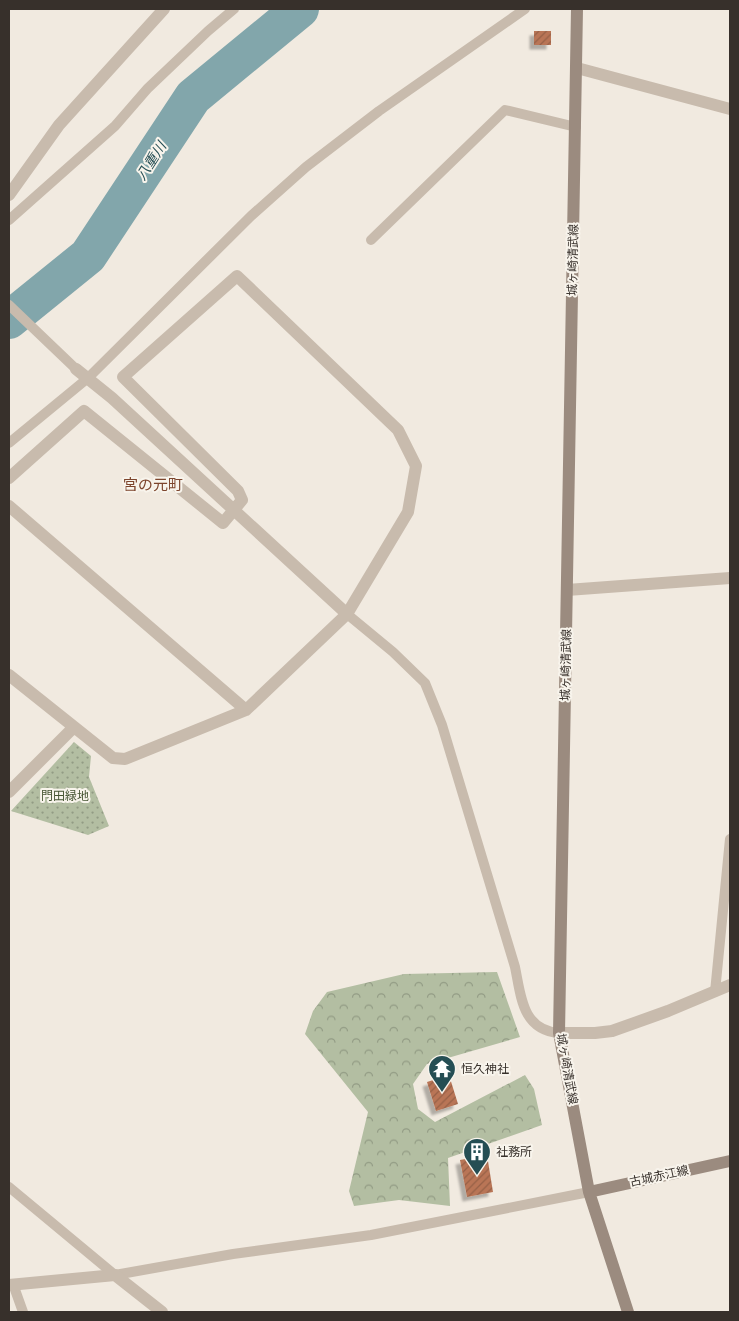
<svg xmlns="http://www.w3.org/2000/svg" width="739" height="1321" font-family="Figtree,'Noto Sans JP',sans-serif">
	<defs>
		<pattern id="green-dots" width="8" height="8" patternUnits="userSpaceOnUse" patternTransform="scale(1.25)"><rect width="8" height="8" fill="#b3bea2"/><path d="M2 2h.1M6 6h.1" fill="none" stroke="#929b84" stroke-width="1.8" stroke-linecap="round"/></pattern>
		<pattern id="forest-crowns" width="20" height="18" patternUnits="userSpaceOnUse" patternTransform="scale(1.25)"><rect width="20" height="18" fill="#b3bea2"/><path d="M2 6a3 3 0 1 1 6 0M12 15a3 3 0 1 1 6 0" fill="none" stroke="#929b84"/></pattern>
		<pattern id="building-hatch" width="6" height="6" patternUnits="userSpaceOnUse" patternTransform="scale(1.25)"><rect width="6" height="6" fill="#b97556"/><path d="M-1 1l2-2M0 6l6-6M5 7l2-2" fill="none" stroke="#976047"/></pattern>
		<filter id="shadow"><feDropShadow dx="-4.5" dy="4.5" stdDeviation="1" flood-color="#0004"/></filter>
	</defs>
	<rect width="100%" height="100%" fill="#f1eae0"/>
	<path fill="url(#green-dots)" d="M 74,742 L 91,756 L 89,777 L 109,826 L 88,835 L 11,811 Z"/>
	<path fill="url(#forest-crowns)" d="M 497,972 L 520,1037 L 427,1064 L 413,1084 L 418,1109 L 435,1122 L 525,1075 L 534,1089 L 542,1125 L 448,1158 L 450,1206 L 399,1200 L 354,1206 L 349,1191 L 368,1112 L 305,1034 L 313,1011 L 327,992 L 404,974 Z"/>
	<g fill="none" stroke-linecap="round" stroke-linejoin="round">
		<path stroke="#82a6ab" stroke-width="38" d="M 9,320 L 88,256 L 193,97 L 300,9"/>
	</g>
	<path fill="url(#building-hatch)" filter="url(#shadow)" d="M 534,31 L 551,31 L 551,45 L 534,45 Z
		M 449,1075 L 458,1104 L 436,1111 L 427,1082 Z
		M 487,1155 L 493,1192 L 467,1197 L 460,1160 Z"/>
	<g fill="none" stroke-linecap="round" stroke-linejoin="round">
		<path stroke="#c8bbad" stroke-width="10" d="M 9,220 L 115,126 L 148,88 L 208,31 L 234,9
			M 371,240 L 505,110 L 576,127
			M 9,305 L 76,369
			M 9,443 L 88,378 L 251,216 L 306,167 L 379,111 L 525,9
			M 347,614 L 393,652 L 425,683 L 442,725 L 515,967 C 521,996 522,1030 559,1033
			M 715,992 L 730,839
			M 9,1187 L 115,1275 L 233,1254 L 371,1235 L 589,1192
			M 13,1284 L 23,1312"/>
		<path stroke="#c8bbad" stroke-width="12" d="M 577,68 L 730,109
			M 9,195 L 59,125 L 164,9
			M 76,369 L 112,398 L 347,614
			M 9,478 L 84,411 L 223,523 L 242,500 L 238,491 L 123,377 L 237,276 L 398,430 L 416,466 L 408,512 L 347,614 L 246,710 L 125,759 L 113,758 L 9,675
			M 9,506 L 246,710
			M 9,792 L 74,727
			M 9,1285 L 115,1275 L 162,1312"/>
		<path stroke="#c8bbad" stroke-width="12" d="M 567,590 L 730,578
			M 559,1033 L 595,1033 L 612,1031 L 668,1011 L 730,985"/>
		<path stroke="#9b8b7f" stroke-width="12" d="M 577,9 L 559,1033 L 589,1192 L 628,1312
			M 589,1192 L 730,1161"/>
	</g>
	<defs>
		<symbol id="temple-pin" viewBox="-11 -11 22 30"><path d="M0 17L-7.5 6A9.5 9.5 0 1 1 7.5 6Z" fill="#254e54" stroke="#f8f4ec"/><path d="M0-6L5-2H3V0L6.5 2.5H4V6H1.5V3h-3V6H-4V2.5H-6.5L-3 0V-2H-5Z" fill="#fff"/></symbol>
		<symbol id="building-pin" viewBox="-11 -11 22 30"><path d="M0 17L-7.5 6A9.5 9.5 0 1 1 7.5 6Z" fill="#254e54" stroke="#f8f4ec"/><path d="M-4-6H4V6H1V3H-1V6H-4ZM-2.5-4.3h1.7v1.8h-1.7ZM.8-4.3h1.7v1.8H.8ZM-2.5-1h1.7V.8h-1.7ZM.8-1h1.7V.8H.8Z" fill="#fff"/></symbol>
	</defs>
	<g fill-rule="evenodd">
		<use href="#temple-pin" x="426" y="1053" width="32" height="43"/>
		<use href="#building-pin" x="461" y="1136" width="32" height="43"/>
	</g>
	<g text-anchor="middle" stroke-width="4" stroke-linejoin="round" paint-order="stroke">
		<g font-size="12" fill="#37302b" stroke="#f8f4ec">
			<text transform="translate(573 260) rotate(-89)" y="4">城ヶ崎清武線</text>
			<text transform="translate(566 665) rotate(-89)" y="4">城ヶ崎清武線</text>
			<text transform="translate(567 1069) rotate(80)" y="4">城ヶ崎清武線</text>
			<text transform="translate(659 1176) rotate(-12)" y="4">古城赤江線</text>
		</g>
		<g font-size="12" fill="#445331" stroke="#f8f4ec">
			<text x="65" y="800">門田緑地</text>
		</g>
		<g font-size="12" fill="#37302b" stroke="#f8f4ec" text-anchor="start">
			<text x="461" y="1073">恒久神社</text>
			<text x="496" y="1156">社務所</text>
		</g>
		<g font-size="14" font-style="italic" fill="#254e54" stroke="#f8f4ec">
			<text transform="translate(151 161) rotate(-57)" y="5">八重川</text>
		</g>
		<g font-size="15" fill="#7d452d" stroke="#f8f4ec">
			<text x="153" y="490">宮の元町</text>
		</g>
	</g>
	<rect width="739" height="1321" fill="none" stroke="#37302b" stroke-width="20"/>
</svg>
